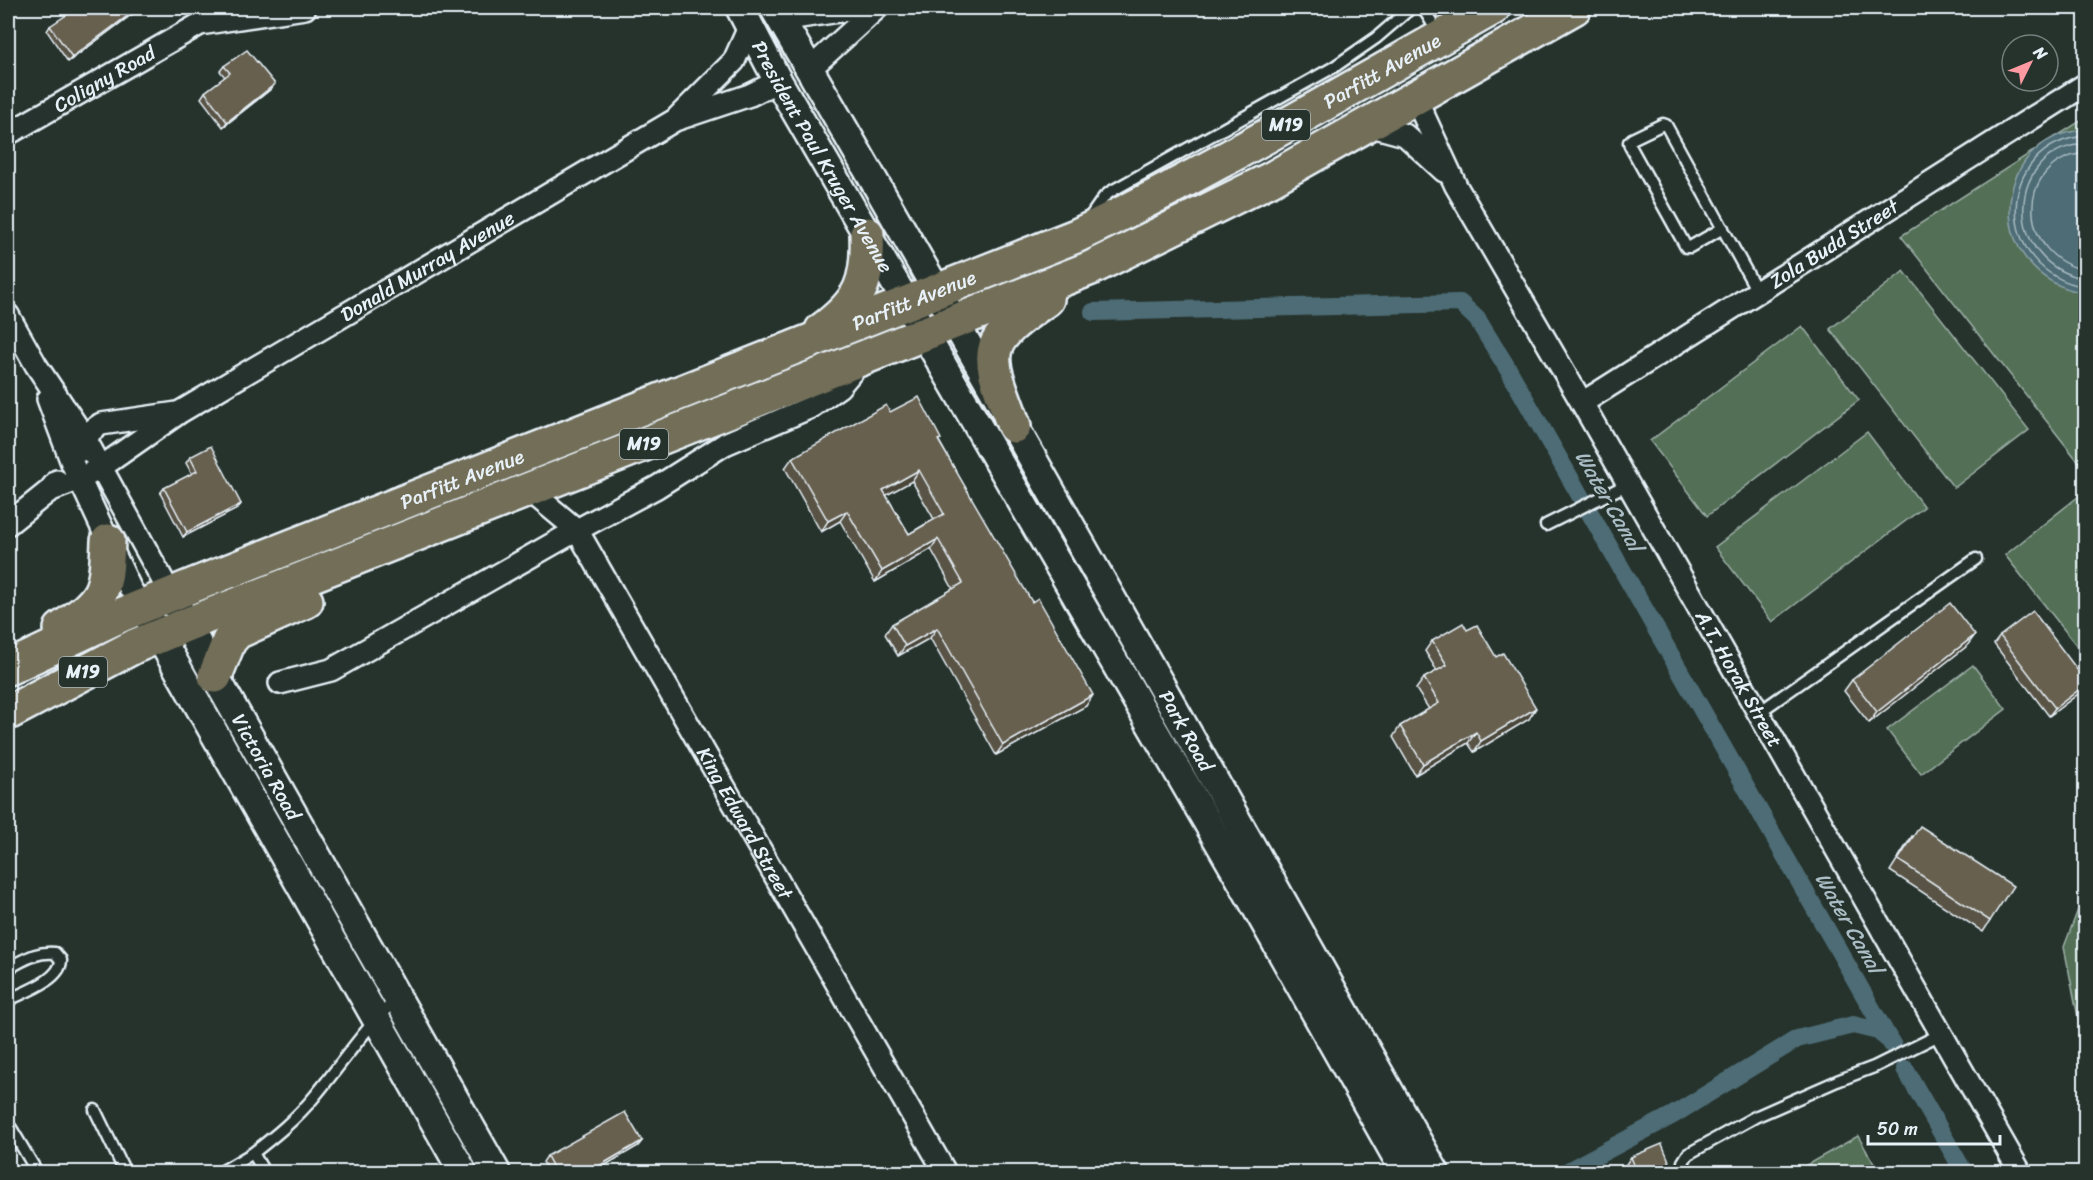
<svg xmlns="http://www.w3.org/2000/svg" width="2093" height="1180" font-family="Sriracha,sans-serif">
	<rect width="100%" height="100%" fill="#26332d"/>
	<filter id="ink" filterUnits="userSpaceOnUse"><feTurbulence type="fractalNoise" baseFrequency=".0167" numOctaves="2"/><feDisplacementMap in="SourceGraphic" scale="12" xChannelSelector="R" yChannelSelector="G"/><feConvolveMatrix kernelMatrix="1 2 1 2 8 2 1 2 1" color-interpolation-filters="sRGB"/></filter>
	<g filter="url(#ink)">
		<path fill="#537057" stroke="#9eb0a8" stroke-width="1.5" d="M 2085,118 L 2085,470 L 1901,236 Z
			M 1904,271 L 2029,430 L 1954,488 L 1830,329 Z
			M 1802,326 L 1859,400 L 1707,516 L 1650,441 Z
			M 1867,432 L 1924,507 L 1772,622 L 1715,547 Z
			M 2079,496 L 2086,504 L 2085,656 L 2005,555 Z
			M 1973,665 L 2006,709 L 1921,774 L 1887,730 Z
			M 2085,891 L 2085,1034 L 2079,1022 L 2064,947 Z
			M 1858,1136 L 1877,1169 L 1872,1172 L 1794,1172 Z"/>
		<path fill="#4e6c75" stroke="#8ca1a9" stroke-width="1.5" d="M 2085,130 L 2086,293 L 2085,293 C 1982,276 1988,136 2085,130 Z"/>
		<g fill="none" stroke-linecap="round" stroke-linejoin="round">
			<path stroke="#aabcc4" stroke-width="1.5" d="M 2086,136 C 1995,143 1991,271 2086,287
				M 2086,144 C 2005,148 2001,265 2086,279
				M 2086,153 C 2014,160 2016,258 2086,270"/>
			<path stroke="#4e6c75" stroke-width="18" d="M 1093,312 L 1460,303 L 1477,319 L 1508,369 L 1893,1046
				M 1905,1069 L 1964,1172
				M 1566,1172 L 1673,1115 L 1797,1039 L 1853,1025 L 1878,1031 L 1889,1040"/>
			<defs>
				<path id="service" d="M 1423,8 L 1440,36
					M 1088,220 L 1104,197 L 1110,192 L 1334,67 L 1376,38 L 1411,8
					M 1723,228 L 1690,247 L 1686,247 L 1630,146 L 1629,142 L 1632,139 L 1663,124 L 1666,125 L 1757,291
					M 1546,525 L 1628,484
					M 1758,713 L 1976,559
					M 8,968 C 24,960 36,951 55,953 L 61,960 C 61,980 24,992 8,1000
					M 95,1110 L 125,1172
					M 11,1128 L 37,1172
					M 221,1172 L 253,1153
					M 264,1172 L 253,1153 C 275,1136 296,1119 314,1097 C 342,1064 364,1028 397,999
					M 1686,1172 L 1683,1162 L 1688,1154 L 1755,1117 L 1837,1081 L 1874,1067 L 1941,1034"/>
				<g id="minor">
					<path d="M 781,20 L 859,8"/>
					<path d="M 811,68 L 877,8"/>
					<path id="s1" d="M 1416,99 L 1456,186 L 1582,403 L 2020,1172"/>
					<path d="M 678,117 L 734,61 L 750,25"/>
					<path d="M 1368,125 L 1405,135 L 1444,171"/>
					<path id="s2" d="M 8,134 L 200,24 L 305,8"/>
					<path d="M 8,315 L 36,365 L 86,440 L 171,595"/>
					<path d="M 48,399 L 72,463 L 130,588 L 142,607"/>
					<path id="s3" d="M 1582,403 L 2086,84"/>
					<path d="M 79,451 L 91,431 L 101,424 L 177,413"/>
					<path id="s4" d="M 529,490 L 577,530 L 945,1172"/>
					<path id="s5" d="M 49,491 L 80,479 L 100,468 L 180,412 L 675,120 L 750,95 L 778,81"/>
					<path d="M 8,524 L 49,491 L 57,481"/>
					<path d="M 280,683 L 331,670 L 577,530 L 657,487 L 725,444 L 811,407 L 839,387 L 859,363"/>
				</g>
				<g id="tertiary">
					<path id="s6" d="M 740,8 L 778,81 L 1239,877 L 1405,1172"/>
					<path id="s7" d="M 774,8 C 998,393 1216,784 1435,1172"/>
					<path id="s8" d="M 177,606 L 215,676 L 496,1172"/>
					<path d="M 149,618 L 463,1172"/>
				</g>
				<g id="trunk">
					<path d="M 822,330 C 861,301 869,282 867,234"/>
					<path d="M 1014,426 C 987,351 977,347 1047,299"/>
					<path d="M 61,629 C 104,598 106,594 108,541"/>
					<path id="s9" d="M 8,668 L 121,615 L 194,585 L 1076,236 C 1219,167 1355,85 1493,8"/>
					<path d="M 215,676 L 229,641 L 237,632 L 306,601"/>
					<path d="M 8,713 L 135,646 L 188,624 L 1091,268 L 1271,179 L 1574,8"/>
				</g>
			</defs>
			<use href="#service" stroke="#e8f1f8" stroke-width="15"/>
			<use href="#minor" stroke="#e8f1f8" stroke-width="26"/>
			<use href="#tertiary" stroke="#e8f1f8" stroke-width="32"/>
			<use href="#trunk" stroke="#e8f1f8" stroke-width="38"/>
			<use href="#service" stroke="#26332d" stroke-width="10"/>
			<use href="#minor" stroke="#26332d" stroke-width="21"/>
			<use href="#tertiary" stroke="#26332d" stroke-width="27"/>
			<use href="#trunk" stroke="#726e59" stroke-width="33"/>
		</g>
		<path fill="#595345" stroke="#e8f1f8" stroke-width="1.5" fill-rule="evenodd" d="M 89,8 L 135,12 L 68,62 L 47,31 L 50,26 Z
			M 224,66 L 271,89 L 223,127 L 201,98 L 205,92 L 225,77 L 220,71 Z
			M 890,412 L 939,441 L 1086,706 L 996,755 L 930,638 L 898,656 L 885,634 L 892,624 L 953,589 L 931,549 L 875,582 L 840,521 L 821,532 L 785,468 L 792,458 ZM 912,481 L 934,519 L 909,534 L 886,495 Z
			M 190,457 L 241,504 L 237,509 L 183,537 L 160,493 L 164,488 L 192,474 L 186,463 Z
			M 2000,636 L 2082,691 L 2049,716 L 1994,644 Z
			M 1432,641 L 1529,719 L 1474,752 L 1468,743 L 1415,775 L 1393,737 L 1400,726 L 1429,709 L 1416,689 L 1424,678 L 1437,671 L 1425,651 Z
			M 1967,646 L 1869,723 L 1844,691 L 1852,680 Z
			M 1912,836 L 1990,921 L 1983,932 L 1890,871 Z
			M 642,1141 L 638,1146 L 592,1173 L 549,1173 L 543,1162 L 547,1156 Z
			M 1631,1157 L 1674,1173 L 1626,1173 L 1624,1167 Z"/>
		<path fill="#484438" stroke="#e8f1f8" stroke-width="1.5" d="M 138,8 L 135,12 L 68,62 L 72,57 Z
			M 275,84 L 271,89 L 223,127 L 227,122 Z
			M 919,470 L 912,481 L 876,501 L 883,490 Z
			M 241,504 L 237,509 L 183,537 L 187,532 Z
			M 847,511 L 840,521 L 821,532 L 828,521 Z
			M 938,539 L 931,549 L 875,582 L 882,571 Z
			M 937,628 L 930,638 L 898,656 L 905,646 Z
			M 1975,635 L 1967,646 L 1869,723 L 1877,712 Z
			M 2085,685 L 2082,691 L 2049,716 L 2055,708 Z
			M 1093,695 L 1086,706 L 996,755 L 1003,745 Z
			M 1536,708 L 1529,719 L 1474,752 L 1481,741 Z
			M 1476,732 L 1468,743 L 1415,775 L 1423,764 Z
			M 642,1141 L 638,1146 L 592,1173 L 587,1173 Z"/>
		<path fill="#676150" stroke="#e8f1f8" stroke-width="1.5" fill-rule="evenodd" d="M 77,8 L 138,8 L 72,57 L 50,26 Z
			M 247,50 L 275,84 L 227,122 L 205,92 L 230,73 L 224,66 Z
			M 919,397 L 941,439 L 938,440 L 1032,602 L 1038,598 L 1093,695 L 1003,745 L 937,628 L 905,646 L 892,624 L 963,583 L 938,539 L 882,571 L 847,511 L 828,521 L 792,458 L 886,405 L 890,412 ZM 919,470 L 944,514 L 909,534 L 883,490 Z
			M 211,446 L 241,504 L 187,532 L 164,488 L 197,471 L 190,457 Z
			M 1950,603 L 1975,635 L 1877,712 L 1852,680 Z
			M 2033,611 L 2085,680 L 2085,685 L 2055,708 L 2000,636 Z
			M 1463,623 L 1467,630 L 1477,625 L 1496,657 L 1503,653 L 1536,708 L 1481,741 L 1476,732 L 1423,764 L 1400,726 L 1439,703 L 1424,678 L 1447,665 L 1432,641 Z
			M 1920,826 L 2013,886 L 1990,921 L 1898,860 Z
			M 625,1112 L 642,1141 L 587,1173 L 556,1173 L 547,1156 Z
			M 1662,1144 L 1674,1173 L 1637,1173 L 1631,1157 Z"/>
	</g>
	<g text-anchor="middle" stroke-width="6" stroke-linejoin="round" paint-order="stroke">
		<g fill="#26332d" stroke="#aeb8bb" stroke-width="1.5">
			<rect x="1262" y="110" width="48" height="30" rx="4.5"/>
			<rect x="620" y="429" width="48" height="30" rx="4.5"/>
			<rect x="59" y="657" width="48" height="30" rx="4.5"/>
		</g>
		<g font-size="18" font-weight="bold" fill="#e8f1f8">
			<text x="1286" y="131">M19</text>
			<text x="644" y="450">M19</text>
			<text x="83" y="678">M19</text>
		</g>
		<g font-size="20" fill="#e8f1f8" stroke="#26332d">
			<text dy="7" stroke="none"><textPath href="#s9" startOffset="1500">Parfitt Avenue</textPath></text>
			<text dy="7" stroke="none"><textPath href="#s2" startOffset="111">Coligny Road</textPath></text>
			<text dy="7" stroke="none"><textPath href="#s6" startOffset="170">President Paul Kruger Avenue</textPath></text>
			<text dy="7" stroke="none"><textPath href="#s3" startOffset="298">Zola Budd Street</textPath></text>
			<text dy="7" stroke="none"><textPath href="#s5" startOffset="441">Donald Murray Avenue</textPath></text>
			<text dy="7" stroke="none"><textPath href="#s9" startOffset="978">Parfitt Avenue</textPath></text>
			<text dy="7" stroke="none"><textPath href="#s9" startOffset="492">Parfitt Avenue</textPath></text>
			<text dy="7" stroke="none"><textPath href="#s1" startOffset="664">A.T. Horak Street</textPath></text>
			<text dy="7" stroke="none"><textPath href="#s7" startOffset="832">Park Road</textPath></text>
			<text dy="7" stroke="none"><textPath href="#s8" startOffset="184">Victoria Road</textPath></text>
			<text dy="7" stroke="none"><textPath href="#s4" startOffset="400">King Edward Street</textPath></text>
		</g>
		<g font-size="21" font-style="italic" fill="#aabcc4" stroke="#26332d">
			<text transform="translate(1609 501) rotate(60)" y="7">Water Canal</text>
			<text transform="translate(1849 923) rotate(60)" y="7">Water Canal</text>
		</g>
	</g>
	<rect width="2093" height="1180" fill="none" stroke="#26332d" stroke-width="30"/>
	<rect x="15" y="15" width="2063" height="1150" fill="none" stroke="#e8f1f8" stroke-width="2" filter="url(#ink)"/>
	<g transform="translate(2030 63) rotate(47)"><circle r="28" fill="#26332d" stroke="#747f7e" stroke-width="1.5"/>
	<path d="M0-4.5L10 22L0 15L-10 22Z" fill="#ff9aa2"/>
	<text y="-9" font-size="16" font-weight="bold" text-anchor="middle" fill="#e8f1f8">N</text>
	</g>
	<path d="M1868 1135v9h132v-9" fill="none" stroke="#e8f1f8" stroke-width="3"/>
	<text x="1877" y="1135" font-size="18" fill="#e8f1f8" stroke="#26332d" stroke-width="4.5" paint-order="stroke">50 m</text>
</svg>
